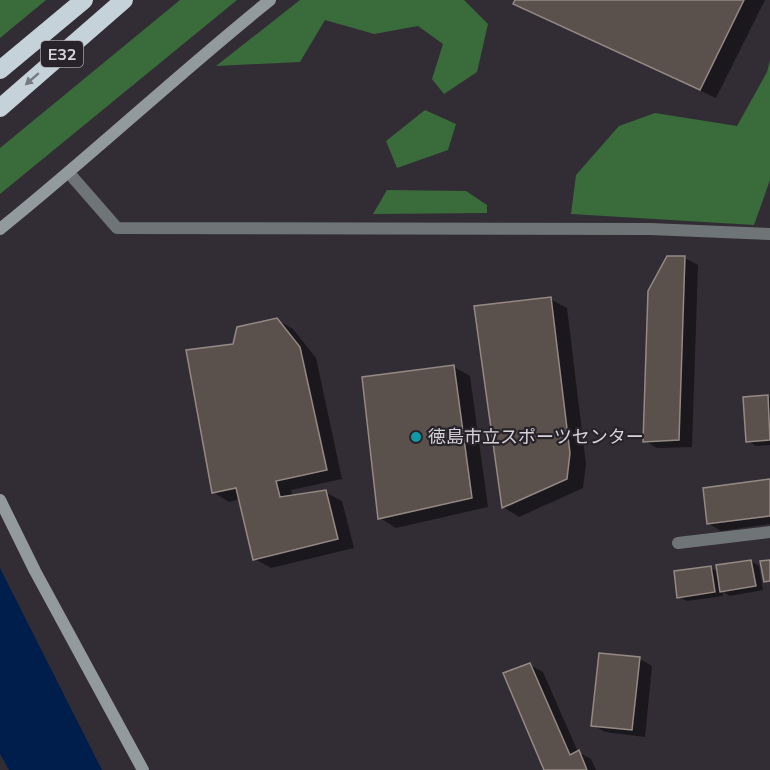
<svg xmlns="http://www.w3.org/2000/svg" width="770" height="770" font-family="Mulish,'Noto Sans JP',sans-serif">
	<rect width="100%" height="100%" fill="#322d35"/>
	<path fill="#3a6b3b" d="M 0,0 L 46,0 L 0,38 Z
		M 180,0 L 237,0 L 0,194 L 0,148 Z
		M 300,0 L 464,0 L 488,24 L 477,72 L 444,94 L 432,79 L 443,44 L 418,26 L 374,34 L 325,20 L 300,62 L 216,66 Z
		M 770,60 L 770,180 L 754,225 L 571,214 L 576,175 L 619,126 L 655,113 L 737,126 L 767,72 Z
		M 425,110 L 456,124 L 448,150 L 397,168 L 386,141 Z
		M 387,190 L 466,191 L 487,205 L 487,213 L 373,214 Z"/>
	<path fill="#001e4b" d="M 0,568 L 102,770 L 9,770 L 0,754 Z"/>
	<path fill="#0007" d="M 517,0 L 765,0 L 716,98 L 531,12 L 515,3 Z
		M 668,258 L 685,258 L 698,265 L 692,447 L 657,448 L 645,441 Z
		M 550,299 L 567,308 L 586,464 L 583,488 L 519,517 L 503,507 Z
		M 277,320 L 293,329 L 316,358 L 342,479 L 291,490 L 293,497 L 325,492 L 342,501 L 354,548 L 271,568 L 255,559 L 240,499 L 229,502 L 213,492 L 234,345 Z
		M 454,367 L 470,376 L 488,507 L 396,528 L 380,518 Z
		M 767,396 L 770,398 L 770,445 L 756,446 L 748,441 Z
		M 770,481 L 770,524 L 721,531 L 708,523 Z
		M 751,561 L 759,566 L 763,590 L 730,596 L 722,591 L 723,596 L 687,601 L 678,597 L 711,568 L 719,572 Z
		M 640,659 L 652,666 L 645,737 L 605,732 L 593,725 Z
		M 530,665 L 543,672 L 578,752 L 591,759 L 596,770 L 546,770 Z"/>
	<path fill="#5b514c" stroke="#958984" stroke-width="1.5" d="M 515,0 L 744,0 L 700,90 L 513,4 Z
		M 667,256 L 685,256 L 679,440 L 643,442 L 648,291 Z
		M 551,297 L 570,453 L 567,479 L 502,508 L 474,306 Z
		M 277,318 L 300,347 L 327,470 L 276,481 L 280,497 L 326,490 L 338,539 L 253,560 L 236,488 L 212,493 L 186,350 L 233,344 L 237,327 Z
		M 454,365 L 472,498 L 378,519 L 362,377 Z
		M 768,395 L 770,440 L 746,442 L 743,397 Z
		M 770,479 L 770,516 L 707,524 L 703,488 Z
		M 751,560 L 756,586 L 720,592 L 716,565 Z
		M 770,560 L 770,581 L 764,582 L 760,561 Z
		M 711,566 L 715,592 L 677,598 L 674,571 Z
		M 599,653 L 640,657 L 632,730 L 591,726 Z
		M 530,663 L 570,755 L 579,750 L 587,770 L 544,770 L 503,673 Z"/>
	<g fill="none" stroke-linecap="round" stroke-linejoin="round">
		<path stroke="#6f7476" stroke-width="12" d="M 69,173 L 117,228 L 650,229 L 770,234
			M 678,543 L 770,532"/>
		<path stroke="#929a9e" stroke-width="12" d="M 0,229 C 92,155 178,74 270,0
			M 0,500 L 35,571 L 143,770"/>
		<path stroke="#c6d2d9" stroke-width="18" d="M 0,70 L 84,0
			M 0,108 L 124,0"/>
	</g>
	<defs><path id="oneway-solid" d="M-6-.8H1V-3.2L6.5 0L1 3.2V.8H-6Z" transform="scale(1.5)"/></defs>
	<use fill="#777a82" href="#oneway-solid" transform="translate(32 79) rotate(139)"/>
	<circle fill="#0f9aa8" stroke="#28232b" stroke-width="2" cx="416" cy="437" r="6"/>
	<g text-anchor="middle" stroke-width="4.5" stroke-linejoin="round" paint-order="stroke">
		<rect fill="#28232b" stroke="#a29ea4" stroke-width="1.5" x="41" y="41" width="42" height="26" rx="4.5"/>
		<g font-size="16" font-weight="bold" fill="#d6d3d8">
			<text x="62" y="60">E32</text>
		</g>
		<g font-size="18" fill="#d6d3d8" stroke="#28232b" text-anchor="start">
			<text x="428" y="443">徳島市立スポーツセンター</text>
		</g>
	</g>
</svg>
